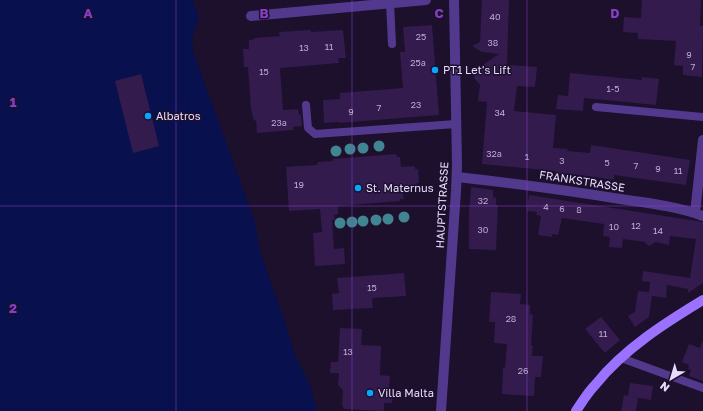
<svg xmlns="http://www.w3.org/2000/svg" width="703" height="411" font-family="'Golos Text',sans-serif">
	<rect width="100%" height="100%" fill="#1c102c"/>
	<path fill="#08104d" d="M 0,0 L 193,0 L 199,18 L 192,39 L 193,51 L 255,222 L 260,251 L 286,325 L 295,355 L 310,385 L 317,411 L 0,411 Z"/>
	<path fill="#331b4e" d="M 482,0 L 509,0 L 507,65 L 537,67 L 535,87 L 517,86 L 514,111 L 556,115 L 553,148 L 568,149 L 567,151 L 590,153 L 591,145 L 690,160 L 686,185 L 614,175 L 614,180 L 574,174 L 555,173 L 555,171 L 482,164 L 487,102 L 478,101 L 480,85 L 474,78 L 475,70 L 499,54 L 482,52 L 472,46 L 480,42 Z
		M 642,0 L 701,0 L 700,26 L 703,26 L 702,77 L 683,75 L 683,66 L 674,65 L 676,41 L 638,39 L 638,33 L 623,32 L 624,17 L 641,18 Z
		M 432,25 L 439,115 L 339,123 L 339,122 L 324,123 L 323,100 L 340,99 L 340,93 L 403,88 L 400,52 L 405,52 L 403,27 Z
		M 311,30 L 311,32 L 343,30 L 346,58 L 338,58 L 339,63 L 280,68 L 283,110 L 298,109 L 299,115 L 301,115 L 302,126 L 293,127 L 293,130 L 257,133 L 256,120 L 254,121 L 251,109 L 248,67 L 244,67 L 243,49 L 249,49 L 249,40 L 255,39 L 254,38 L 280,36 L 279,32 Z
		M 570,73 L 642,80 L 642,77 L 659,79 L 656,105 L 584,98 L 583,111 L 556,109 L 558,95 L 568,96 Z
		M 141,74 L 159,146 L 133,153 L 115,81 Z
		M 396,154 L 397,157 L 400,157 L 401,167 L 415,166 L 415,169 L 418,169 L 419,183 L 417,183 L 416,187 L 402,188 L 404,199 L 400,199 L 400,201 L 338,206 L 338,214 L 334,215 L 335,220 L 332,220 L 334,249 L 344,248 L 345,264 L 315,266 L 313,233 L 322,232 L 320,209 L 289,211 L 286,167 L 317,165 L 318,162 L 333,161 L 333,159 Z
		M 471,187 L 493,190 L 493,197 L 496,198 L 496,205 L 498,205 L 496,250 L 469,249 L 469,213 Z
		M 529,195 L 703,222 L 703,283 L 688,293 L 688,289 L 667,285 L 666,298 L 652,296 L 649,317 L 635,327 L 628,316 L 635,312 L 638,291 L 649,292 L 650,282 L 642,281 L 643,271 L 690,278 L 696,239 L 670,236 L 669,245 L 655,242 L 650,246 L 646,244 L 645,242 L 623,239 L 622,248 L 609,247 L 610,237 L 603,236 L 604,224 L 562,218 L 558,235 L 552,234 L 552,237 L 538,235 L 541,216 L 536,215 L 537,212 L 527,211 Z
		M 404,273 L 406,296 L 372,298 L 373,308 L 333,310 L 332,294 L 339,293 L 337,278 Z
		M 491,292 L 521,294 L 520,304 L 530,305 L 530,314 L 533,315 L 531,345 L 533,346 L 532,356 L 543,356 L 541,377 L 535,377 L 534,396 L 502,394 L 503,368 L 505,368 L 507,344 L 494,343 L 495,322 L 489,322 Z
		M 601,317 L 620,340 L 605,353 L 585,329 Z
		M 340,328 L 362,329 L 361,345 L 381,346 L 380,375 L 390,376 L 389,388 L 394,389 L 392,403 L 384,403 L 384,411 L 344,409 L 342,405 L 343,390 L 338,385 L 339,373 L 330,373 L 331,362 L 338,362 Z
		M 702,342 L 703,342 L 703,381 L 689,376 L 691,370 L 688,369 L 689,365 L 682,362 L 689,344 L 700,348 Z
		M 630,383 L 653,386 L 651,400 L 628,396 Z
		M 624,395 L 638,398 L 636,411 L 621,411 Z"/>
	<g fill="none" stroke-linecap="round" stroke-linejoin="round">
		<path stroke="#52398d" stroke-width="8" d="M 390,3 L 392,44
			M 306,105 L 308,128 L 315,134 L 456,124
			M 596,107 L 703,117
			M 621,358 L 703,388"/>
		<path stroke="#52398d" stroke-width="10" d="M 251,16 L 426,0
			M 457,177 C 511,183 565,190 620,199 C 647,203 676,206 703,216
			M 695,213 L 703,140"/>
		<path stroke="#52398d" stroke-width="10" d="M 441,411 L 456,191 L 457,165 L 454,0"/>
		<path stroke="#9b72ff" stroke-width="10" d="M 576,411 C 582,402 588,392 596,384 C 624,349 665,323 703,300"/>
	</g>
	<g fill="#418592">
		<circle cx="379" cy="146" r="5.5"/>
		<circle cx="363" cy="148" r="5.5"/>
		<circle cx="350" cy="149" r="5.5"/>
		<circle cx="336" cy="151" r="5.5"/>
		<circle cx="404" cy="217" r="5.5"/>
		<circle cx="388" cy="219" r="5.5"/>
		<circle cx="376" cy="220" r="5.5"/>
		<circle cx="363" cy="221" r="5.5"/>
		<circle cx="352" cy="222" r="5.5"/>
		<circle cx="340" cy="223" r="5.5"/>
	</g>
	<path fill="none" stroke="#863ec5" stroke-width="1" stroke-opacity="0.55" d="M 176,0 L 176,411M 352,0 L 352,411M 527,0 L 527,411M 0,206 L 703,206"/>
	<g fill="#07a6ff" stroke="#1c102c" stroke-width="1.5">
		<circle cx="435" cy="70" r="4"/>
		<circle cx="148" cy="116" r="4"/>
		<circle cx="358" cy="188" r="4"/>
		<circle cx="370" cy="393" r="4"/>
	</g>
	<g text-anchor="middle" stroke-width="3" stroke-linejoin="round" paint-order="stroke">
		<g font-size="9" fill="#bcabd3">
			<text x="495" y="20">40</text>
			<text x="421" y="40">25</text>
			<text x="493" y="46">38</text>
			<text x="329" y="50">11</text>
			<text x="304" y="51">13</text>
			<text x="689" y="58">9</text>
			<text x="418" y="66">25a</text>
			<text x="693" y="70">7</text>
			<text x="264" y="75">15</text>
			<text x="613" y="92">1-5</text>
			<text x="416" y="108">23</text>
			<text x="379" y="111">7</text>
			<text x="351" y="115">9</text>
			<text x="500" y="116">34</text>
			<text x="279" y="126">23a</text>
			<text x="494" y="157">32a</text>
			<text x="527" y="160">1</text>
			<text x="562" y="164">3</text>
			<text x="607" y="166">5</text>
			<text x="636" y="169">7</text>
			<text x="658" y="172">9</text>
			<text x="678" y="174">11</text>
			<text x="299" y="188">19</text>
			<text x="483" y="204">32</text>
			<text x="546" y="210">4</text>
			<text x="562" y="212">6</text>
			<text x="579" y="213">8</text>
			<text x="636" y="229">12</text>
			<text x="614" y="230">10</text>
			<text x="483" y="233">30</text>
			<text x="658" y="234">14</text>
			<text x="372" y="291">15</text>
			<text x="511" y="322">28</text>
			<text x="603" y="337">11</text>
			<text x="348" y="355">13</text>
			<text x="523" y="374">26</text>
		</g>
		<g font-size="11" fill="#e9dbff" stroke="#1c102c" text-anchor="start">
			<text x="443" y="74">PT1 Let's Lift</text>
			<text x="156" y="120">Albatros</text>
			<text x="366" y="192">St. Maternus</text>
			<text x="378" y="397">Villa Malta</text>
		</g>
		<g font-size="11" fill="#e9dbff" stroke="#1c102c">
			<text transform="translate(582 181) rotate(9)" y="4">FRANKSTRASSE</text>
			<text transform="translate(442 205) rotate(-87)" y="4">HAUPTSTRASSE</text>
		</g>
	</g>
	<g font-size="13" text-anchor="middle" font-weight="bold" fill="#863ec5" stroke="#1c102c" stroke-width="3" stroke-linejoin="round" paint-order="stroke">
		<text x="88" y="18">A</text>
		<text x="264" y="18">B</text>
		<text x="439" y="18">C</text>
		<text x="615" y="18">D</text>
		<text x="13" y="107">1</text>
		<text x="13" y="313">2</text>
	</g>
	<g transform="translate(671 379) rotate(218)" stroke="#1c102c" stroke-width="3" paint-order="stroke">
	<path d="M0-3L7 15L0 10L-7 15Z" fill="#e9dbff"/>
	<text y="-6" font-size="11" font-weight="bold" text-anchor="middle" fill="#e9dbff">N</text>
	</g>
</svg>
